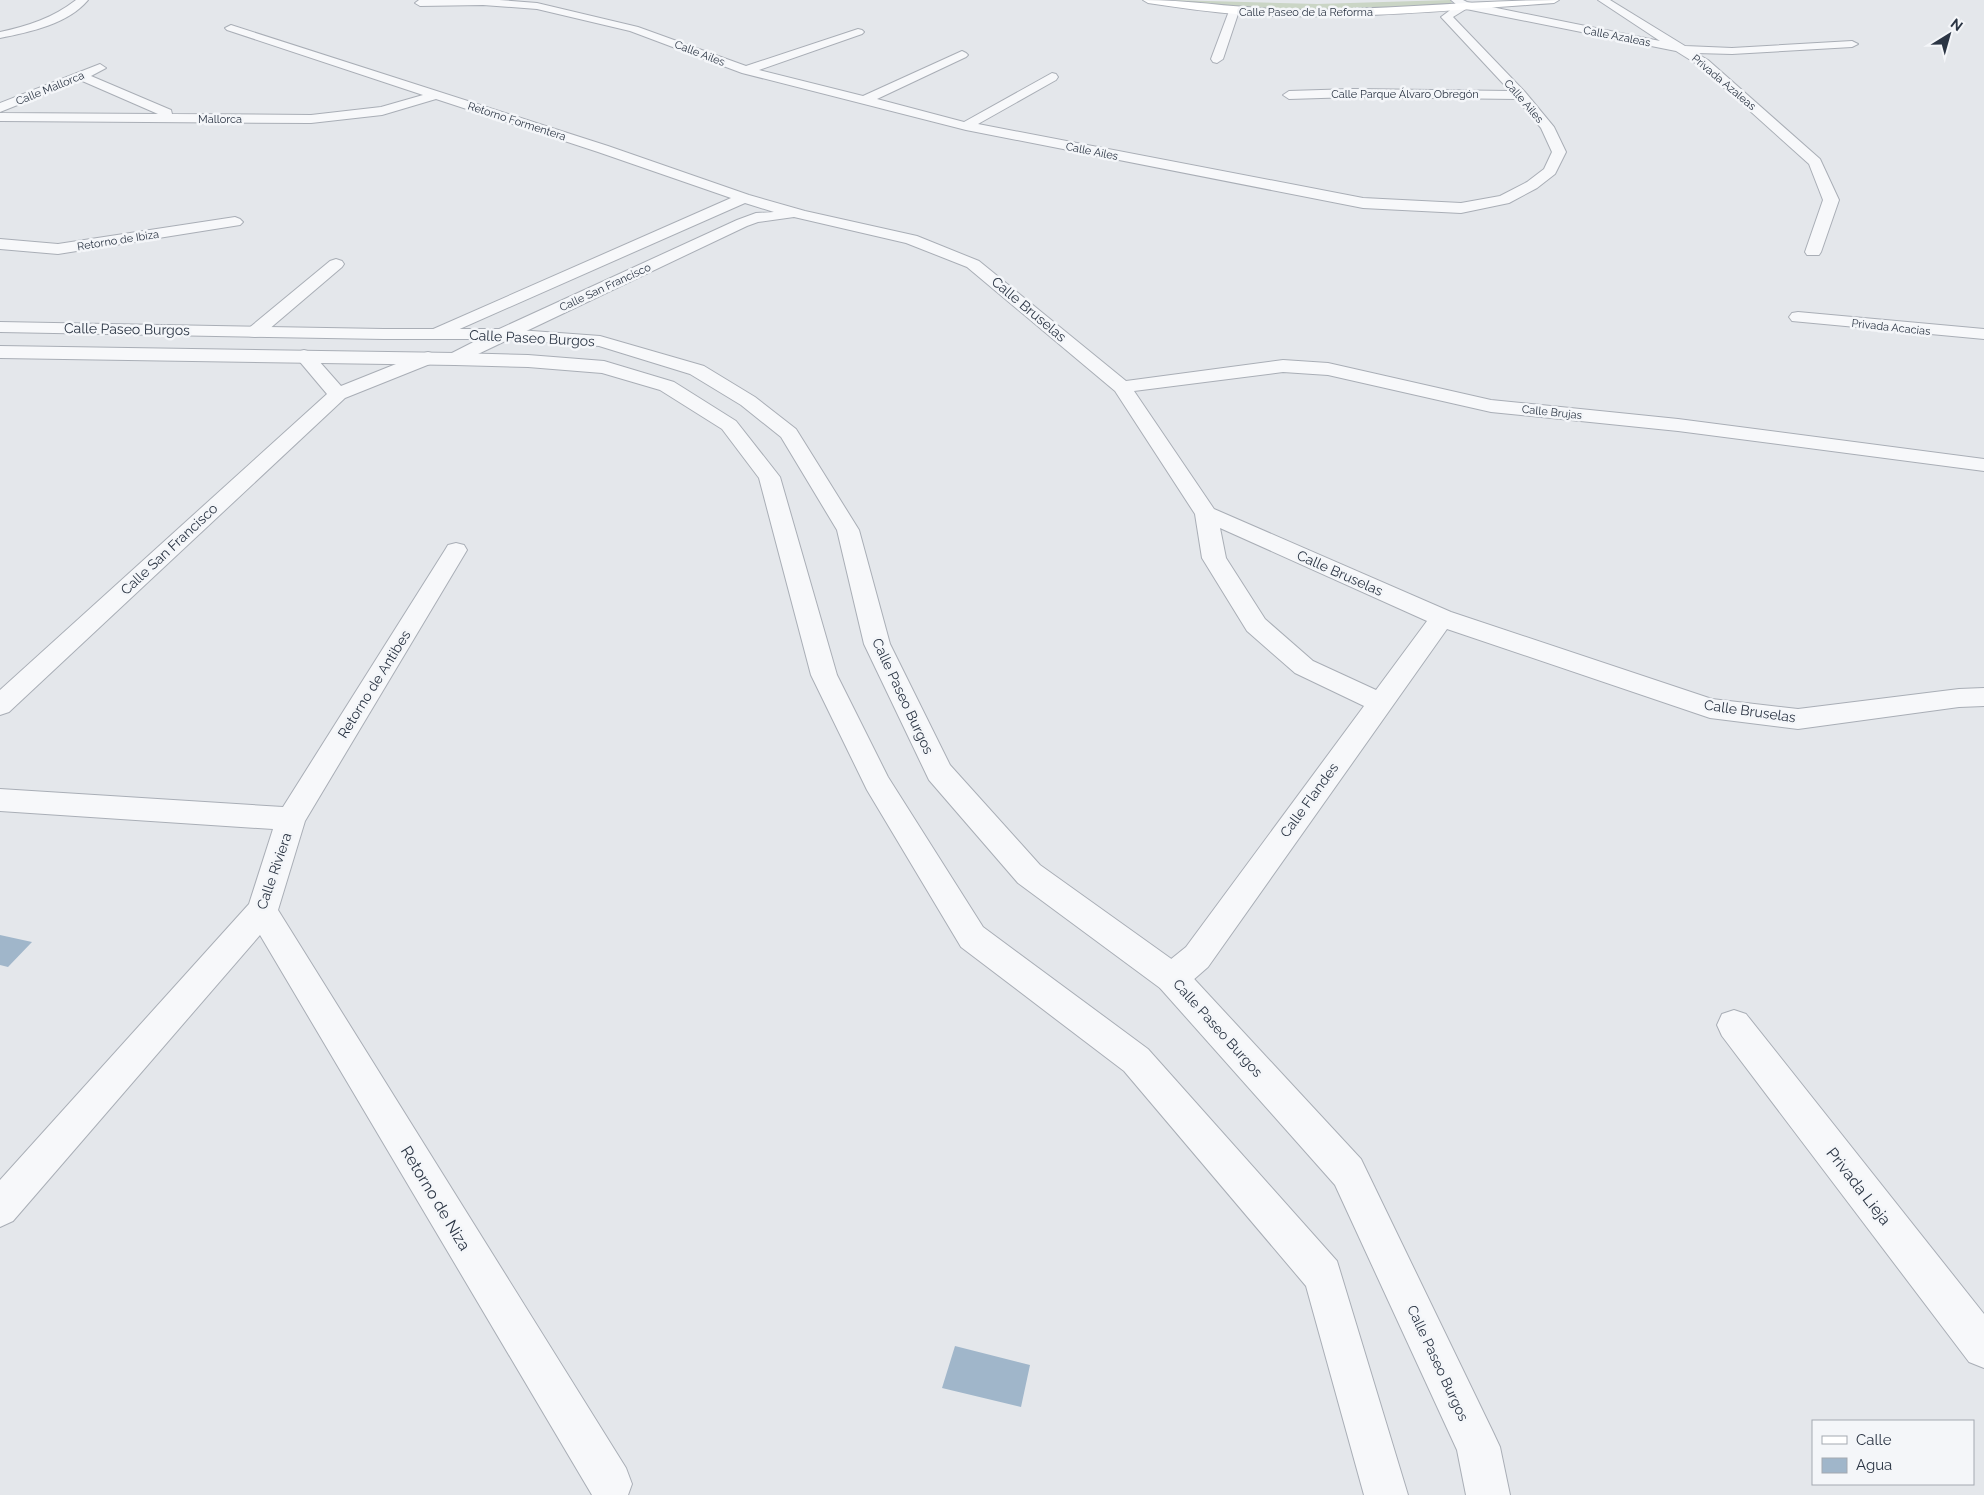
<svg xmlns="http://www.w3.org/2000/svg" width="1984" height="1495" font-family="Raleway,sans-serif">
	<rect width="100%" height="100%" fill="#e4e7eb"/>
	<path fill="#cad5c5" d="M 1171,0 L 1317,4 L 1450,0 L 1452,3 C 1434,8 1411,6 1391,7 C 1317,11 1244,10 1171,0 Z"/>
	<path fill="#a0b6ca" d="M 0,935 L 32,942 L 8,967 L 0,965 Z
		M 955,1346 L 1030,1365 L 1021,1407 L 942,1388 Z"/>
	<g fill="none" stroke-linecap="round" stroke-linejoin="round">
		<defs>
			<path id="minor" d="M 76,0 L 88,0 C 68,24 30,32 0,38 L 0,32 C 28,26 53,18 76,0 Z
				M 419,0 L 499,0 L 537,3 L 638,27 L 746,66 L 858,29 L 862,30 L 864,32 L 862,34 L 759,70 L 863,96 L 962,51 L 966,53 L 968,55 L 966,57 L 877,99 L 964,122 L 1052,73 L 1056,74 L 1058,77 L 1056,80 L 978,124 L 1363,198 L 1461,203 L 1500,196 L 1527,182 L 1544,169 L 1552,152 L 1541,128 L 1517,99 L 1353,97 L 1289,99 L 1283,95 L 1289,91 L 1353,89 L 1510,91 L 1441,17 L 1457,5 L 1451,0 L 1463,0 L 1467,2 L 1660,41 L 1598,0 L 1610,0 L 1685,46 L 1732,48 L 1852,41 L 1858,44 L 1852,47 L 1732,54 L 1696,53 L 1708,60 L 1820,159 L 1839,200 L 1821,252 L 1819,255 L 1807,255 L 1805,252 L 1823,200 L 1809,164 L 1700,66 L 1676,51 L 1466,9 L 1453,17 L 1525,92 L 1554,127 L 1566,152 L 1555,174 L 1537,188 L 1509,203 L 1461,213 L 1363,208 L 966,130 L 742,73 L 630,31 L 537,9 L 483,5 L 420,6 L 415,3 Z
				M 1234,8 L 1239,11 L 1223,59 L 1217,63 L 1213,62 L 1211,59 L 1229,11 Z
				M 231,25 L 608,146 L 749,195 L 805,211 L 917,236 L 979,261 L 1126,381 L 1283,360 L 1328,363 L 1491,400 L 1678,419 L 1984,459 L 1984,471 L 1678,431 L 1491,412 L 1328,375 L 1283,372 L 1134,391 L 1214,509 L 1451,612 L 1712,699 L 1798,709 L 1959,689 L 1984,688 L 1984,706 L 1959,707 L 1798,729 L 1710,718 L 1447,629 L 1208,967 L 1184,988 L 1172,993 L 1160,988 L 1156,978 L 1160,968 L 1186,947 L 1364,706 L 1295,673 L 1247,631 L 1202,558 L 1195,514 L 1115,391 L 967,267 L 906,243 L 794,217 L 758,222 L 747,226 L 455,365 L 448,363 L 446,359 L 448,355 L 497,330 L 737,220 L 756,213 L 774,212 L 745,203 L 437,339 L 431,338 L 428,334 L 431,330 L 731,198 L 598,152 L 436,99 L 382,115 L 311,123 L 0,121 L 0,113 L 158,114 L 80,80 L 0,112 L 0,103 L 100,64 L 106,68 L 91,76 L 171,110 L 172,114 L 311,115 L 381,107 L 423,95 L 227,30 L 225,28 ZM 1220,528 L 1427,621 L 1376,690 L 1313,661 L 1265,619 L 1226,558 Z
				M 235,217 L 240,219 L 243,222 L 240,225 L 58,254 L 0,249 L 0,239 L 58,244 Z
				M 336,259 L 342,261 L 344,264 L 342,267 L 261,336 L 255,337 L 249,336 L 246,332 L 249,328 L 330,261 Z
				M 1798,312 L 1984,329 L 1984,339 L 1792,321 L 1789,317 L 1792,313 Z
				M 304,350 L 311,352 L 341,386 L 421,354 L 428,352 L 435,354 L 437,358 L 435,362 L 345,398 L 9,712 L 0,715 L 0,690 L 327,394 L 295,356 L 297,352 Z
				M 456,543 L 464,545 L 467,550 L 305,821 L 278,910 L 626,1468 L 632,1484 L 628,1495 L 592,1495 L 260,935 L 13,1221 L 0,1227 L 0,1180 L 249,904 L 273,829 L 0,811 L 0,789 L 283,807 L 445,550 L 448,545 Z
				M 1734,1010 L 1746,1014 L 1984,1314 L 1984,1368 L 1969,1362 L 1722,1036 L 1717,1025 L 1722,1014 Z"/>
			<path id="tertiary" d="M 0,322 L 384,329 L 503,329 L 600,336 L 704,366 L 755,397 L 796,429 L 859,530 L 890,644 L 950,765 L 1040,865 L 1184,968 L 1361,1159 L 1493,1432 L 1500,1447 L 1510,1495 L 1466,1495 L 1457,1450 L 1335,1185 L 1160,988 L 1018,883 L 929,780 L 864,644 L 837,530 L 781,437 L 741,405 L 690,374 L 599,346 L 503,339 L 384,339 L 0,332 Z
				M 0,346 L 455,353 L 528,355 L 604,361 L 674,382 L 736,421 L 780,477 L 837,675 L 888,777 L 983,927 L 1148,1049 L 1337,1261 L 1408,1495 L 1364,1495 L 1306,1286 L 1124,1071 L 961,947 L 867,790 L 811,675 L 759,478 L 722,429 L 660,390 L 602,373 L 528,367 L 455,365 L 0,358 Z"/>
			<path id="secondary" d="M 1143,0 C 1196,0 1248,10 1302,10 C 1388,10 1473,0 1559,0 L 1554,3 C 1453,10 1351,20 1250,15 C 1216,13 1182,8 1148,3 Z"/>
		</defs>
		<use href="#minor" stroke="#a9aeb6" stroke-width="2"/>
		<use href="#tertiary" stroke="#a9aeb6" stroke-width="2"/>
		<use href="#secondary" stroke="#a9aeb6" stroke-width="2"/>
		<use href="#minor" fill="#f7f8fa" fill-rule="evenodd"/>
		<use href="#tertiary" fill="#f7f8fa" fill-rule="evenodd"/>
		<use href="#secondary" fill="#fff" fill-rule="evenodd"/>
	</g>
	<g text-anchor="middle" stroke-width="5" stroke-linejoin="round" paint-order="stroke">
		<g font-size="11" fill="#2b3544" stroke="#f4f6f9">
			<text x="1306" y="16">Calle Paseo de la Reforma</text>
			<text transform="translate(1617 36) rotate(11)" y="4">Calle Azaleas</text>
			<text transform="translate(700 53) rotate(21)" y="4">Calle Ailes</text>
			<text transform="translate(1724 82) rotate(40)" y="4">Privada Azaleas</text>
			<text transform="translate(50 88) rotate(-22)" y="4">Calle Mallorca</text>
			<text x="1405" y="98">Calle Parque Álvaro Obregón</text>
			<text transform="translate(1524 101) rotate(49)" y="4">Calle Ailes</text>
			<text x="220" y="123">Mallorca</text>
			<text transform="translate(517 121) rotate(18)" y="4">Retorno Formentera</text>
			<text transform="translate(1092 151) rotate(11)" y="4">Calle Ailes</text>
			<text transform="translate(118 240) rotate(-9)" y="4">Retorno de Ibiza</text>
			<text transform="translate(605 287) rotate(-25)" y="4">Calle San Francisco</text>
			<text transform="translate(1891 327) rotate(6)" y="4">Privada Acacias</text>
			<text transform="translate(1552 412) rotate(6)" y="4">Calle Brujas</text>
		</g>
		<g font-size="14" fill="#2b3544" stroke="#f4f6f9">
			<text transform="translate(1029 309) rotate(40)" y="5">Calle Bruselas</text>
			<text transform="translate(127 329) rotate(1)" y="5">Calle Paseo Burgos</text>
			<text transform="translate(532 338) rotate(3)" y="5">Calle Paseo Burgos</text>
			<text transform="translate(169 549) rotate(-43)" y="5">Calle San Francisco</text>
			<text transform="translate(1340 573) rotate(24)" y="5">Calle Bruselas</text>
			<text transform="translate(374 684) rotate(-58)" y="5">Retorno de Antibes</text>
			<text transform="translate(903 696) rotate(65)" y="5">Calle Paseo Burgos</text>
			<text transform="translate(1750 711) rotate(8)" y="5">Calle Bruselas</text>
			<text transform="translate(1309 800) rotate(-54)" y="5">Calle Flandes</text>
			<text transform="translate(274 871) rotate(-71)" y="5">Calle Riviera</text>
			<text transform="translate(1218 1028) rotate(48)" y="5">Calle Paseo Burgos</text>
			<text transform="translate(1438 1363) rotate(65)" y="5">Calle Paseo Burgos</text>
		</g>
		<g font-size="16" fill="#2b3544" stroke="#f4f6f9">
			<text transform="translate(1859 1186) rotate(52)" y="6">Privada Lieja</text>
			<text transform="translate(436 1198) rotate(59)" y="6">Retorno de Niza</text>
		</g>
	</g>
	<rect x="1812" y="1420" width="162" height="65" fill="#f4f6f9" stroke="#a4a9b1"/>
	<rect x="1822" y="1436" width="25" height="8" fill="#ffffff" stroke="#a4a9b1"/>
	<text x="1856" y="1445" font-size="15" fill="#2b3544">Calle</text>
	<rect x="1822" y="1458" width="25" height="15" fill="#a0b6ca" stroke="#a4a9b1"/>
	<text x="1856" y="1470" font-size="15" fill="#2b3544">Agua</text>
	<g transform="translate(1949 35) rotate(37)" stroke="#f4f6f9" stroke-width="4" paint-order="stroke">
	<path d="M0-4L9 19L0 12L-9 19Z" fill="#2b3544"/>
	<text y="-8" font-size="14" font-weight="bold" text-anchor="middle" fill="#2b3544">N</text>
	</g>
</svg>
